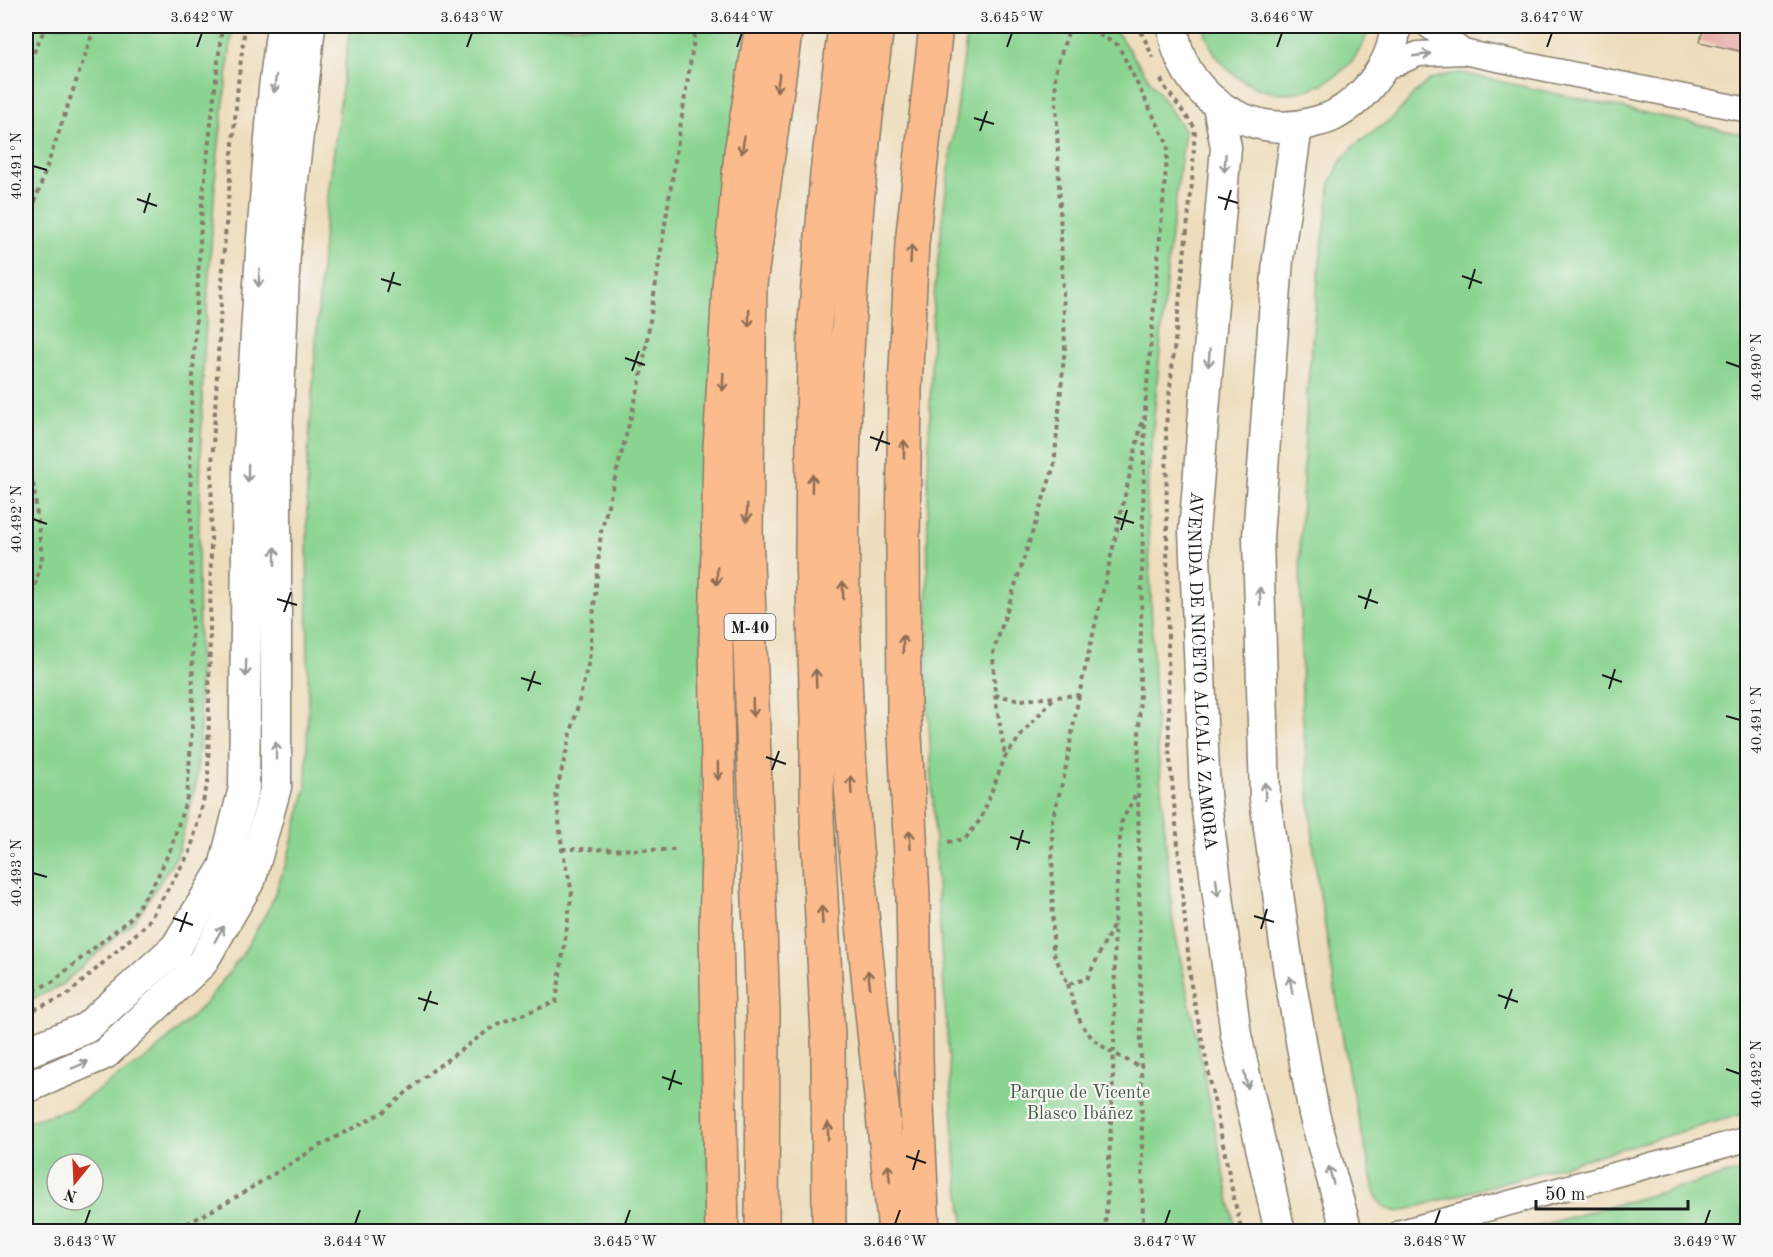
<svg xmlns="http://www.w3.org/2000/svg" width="1773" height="1257" font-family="'Old Standard TT',serif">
	<rect width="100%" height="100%" fill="#f6f6f2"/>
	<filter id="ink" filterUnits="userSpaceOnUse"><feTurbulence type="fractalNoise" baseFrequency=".0167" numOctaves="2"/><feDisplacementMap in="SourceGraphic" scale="12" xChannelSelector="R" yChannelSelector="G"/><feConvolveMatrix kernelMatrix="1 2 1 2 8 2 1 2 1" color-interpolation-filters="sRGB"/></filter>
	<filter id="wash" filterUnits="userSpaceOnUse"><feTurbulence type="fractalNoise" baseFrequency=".008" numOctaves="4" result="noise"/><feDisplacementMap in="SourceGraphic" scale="24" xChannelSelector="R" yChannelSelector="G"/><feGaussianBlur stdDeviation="1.35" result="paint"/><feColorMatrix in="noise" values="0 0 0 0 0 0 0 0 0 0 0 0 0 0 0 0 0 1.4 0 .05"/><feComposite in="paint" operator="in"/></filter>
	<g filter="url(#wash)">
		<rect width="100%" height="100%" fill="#eeddbc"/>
		<path fill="#8ad491" stroke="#537856" stroke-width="1.5" fill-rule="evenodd" d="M 26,26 L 233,26 L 216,169 L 203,369 L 198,569 L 200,737 L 196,783 L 177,856 L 135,920 L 60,986 L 26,1002 Z
			M 350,26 L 746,26 L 702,593 L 701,972 L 711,1231 L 26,1232 L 26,1122 L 70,1109 L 152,1054 L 205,1004 L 242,955 L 270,906 L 287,861 L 306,788 L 308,703 L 307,470 L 324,227 ZM 57,1164 L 93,1164 L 93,1200 L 57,1200 Z
			M 968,26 L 1107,26 L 1116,31 L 1185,131 L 1169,250 L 1147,495 L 1156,730 L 1173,922 L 1236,1231 L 965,1231 L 956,1166 L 938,902 L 927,685 L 928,477 L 933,305 L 944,206 Z
			M 1204,26 L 1369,26 C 1367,38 1359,53 1351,62 C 1318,99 1264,104 1228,69 C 1216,57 1206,42 1204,26 Z
			M 1461,73 L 1747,135 L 1747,1113 L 1399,1212 C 1387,1209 1381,1207 1376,1195 L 1349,1077 L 1315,863 L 1302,709 L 1300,545 L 1307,393 L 1319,269 L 1331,182 L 1341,161 L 1355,145 L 1394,117 L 1415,93 L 1428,81 L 1446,75 Z
			M 1747,1169 L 1747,1231 L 1519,1231 Z"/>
		<g id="blocks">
			<path fill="#eaada8" d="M 1704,26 L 1748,26 L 1748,53 L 1700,42 Z"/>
		</g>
	</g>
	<g filter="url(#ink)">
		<use href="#blocks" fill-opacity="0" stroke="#857c6c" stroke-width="1.5"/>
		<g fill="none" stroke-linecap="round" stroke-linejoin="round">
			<defs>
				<path id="minor" d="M 1429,26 L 1463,52
					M 1383,69 L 1418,54 L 1463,52 L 1748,110
					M 1401,1232 L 1748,1139"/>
				<g id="tertiary">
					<path d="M 1173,26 C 1178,92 1247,141 1311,123 C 1318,121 1327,119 1333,116 C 1350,107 1363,95 1374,80 C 1386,65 1395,45 1395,26"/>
					<path id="s1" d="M 1218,106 L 1226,147 L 1194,532 L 1205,795 L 1236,1035 L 1280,1232"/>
					<path d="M 1297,127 L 1278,259 L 1258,537 L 1265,799 L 1289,973 L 1314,1114 L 1347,1232"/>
					<path d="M 26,1052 L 86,1028 L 176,947 L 224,867 L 244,788 L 248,466 L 261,251 L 274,88 L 282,26"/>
					<path d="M 26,1088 L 105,1054 L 202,963 L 251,878 L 276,787 L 276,463 L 285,252 L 310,26"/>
				</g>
				<path id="motorway" d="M 877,26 C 848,240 837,458 845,675 C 852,861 877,1046 895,1232
					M 722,1232 L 716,928 L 719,822 L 716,646 L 720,449 L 729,286 L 741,152 L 762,26
					M 762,1232 L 763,1014 L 746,532 L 750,284 L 786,26
					M 829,1232 L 828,1037 L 817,818 L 817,720 L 812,555 L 813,430 L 815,323 L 827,174 L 845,26
					M 923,1232 L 917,1106 L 913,897 L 904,714 L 903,540 L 905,389 L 912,243 L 936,26"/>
			</defs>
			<use href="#minor" stroke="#857c6c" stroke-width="27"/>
			<use href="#tertiary" stroke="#857c6c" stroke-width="33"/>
			<use href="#motorway" stroke="#857c6c" stroke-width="36"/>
			<path stroke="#857c6c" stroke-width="4" stroke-dasharray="4.5 4.5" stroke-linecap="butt" d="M 1074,26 L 1068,32 L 1055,72 L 1065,346 L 1054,466 L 993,653 L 995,695 L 1021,700 L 1079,695 L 1143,417
				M 1083,26 L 1118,45 L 1168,145 L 1145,409 L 1138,789 L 1143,1232
				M 1133,26 L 1143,35 L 1153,58
				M 26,69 L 46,26
				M 1161,79 L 1164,86 L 1195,128 L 1192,183 L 1166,425 L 1169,749 L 1191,985 L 1234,1199 L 1242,1232
				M 26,228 L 95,26
				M 26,467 L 33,482 L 42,557 L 26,624
				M 995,695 L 1005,756
				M 1079,695 L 1064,777 L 1052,820 L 1053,952 L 1068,984 L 1087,979 L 1114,924 L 1121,823 L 1137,792
				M 948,842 L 965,839 L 981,819 L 1005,757 L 1026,729 L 1053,699
				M 562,849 L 675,850
				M 1068,984 C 1072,999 1076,1016 1085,1029 C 1096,1047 1122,1057 1140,1067
				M 26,994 L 52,982 L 131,918 L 156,880 L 171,848 L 187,797 L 193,713 L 190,431 L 202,204 L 222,26
				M 26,1013 L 66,996 L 147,924 L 190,852 L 208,782 L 212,465 L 224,249 L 238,84 L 245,26
				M 171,1232 L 228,1202 L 321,1145 L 385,1111 L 429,1073 L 497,1024 L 556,1002 L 572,892 L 562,849 L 556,793 L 589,661 L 601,532 L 641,378 L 696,26
				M 1105,1232 C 1111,1129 1117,1028 1114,925"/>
			<use href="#minor" stroke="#fff" stroke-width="24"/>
			<use href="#tertiary" stroke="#fff" stroke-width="30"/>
			<use href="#motorway" stroke="#fbbb8c" stroke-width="33"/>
		</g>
		<defs><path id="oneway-shaft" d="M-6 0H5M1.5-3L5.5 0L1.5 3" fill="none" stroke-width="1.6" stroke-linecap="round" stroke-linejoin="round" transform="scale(1.5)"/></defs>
		<g stroke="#999">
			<use href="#oneway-shaft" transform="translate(1422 55) rotate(-8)"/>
			<use href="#oneway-shaft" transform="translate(275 84) rotate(97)"/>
			<use href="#oneway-shaft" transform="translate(1225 163) rotate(94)"/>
			<use href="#oneway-shaft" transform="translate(259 278) rotate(93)"/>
			<use href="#oneway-shaft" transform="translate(1209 358) rotate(95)"/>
			<use href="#oneway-shaft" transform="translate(248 473) rotate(91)"/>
			<use href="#oneway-shaft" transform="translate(275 556) rotate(-90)"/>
			<use href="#oneway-shaft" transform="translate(1260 596) rotate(-91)"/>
			<use href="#oneway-shaft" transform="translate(246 668) rotate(91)"/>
			<use href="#oneway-shaft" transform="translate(276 751) rotate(-91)"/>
			<use href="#oneway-shaft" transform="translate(1265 791) rotate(-92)"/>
			<use href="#oneway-shaft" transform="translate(1217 887) rotate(83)"/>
			<use href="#oneway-shaft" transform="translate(219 934) rotate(-60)"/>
			<use href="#oneway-shaft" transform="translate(1291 985) rotate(-100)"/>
			<use href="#oneway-shaft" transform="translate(80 1065) rotate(-23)"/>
			<use href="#oneway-shaft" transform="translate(1246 1080) rotate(77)"/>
			<use href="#oneway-shaft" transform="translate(1331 1175) rotate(-105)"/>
		</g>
		<g stroke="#8c6c54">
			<use href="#oneway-shaft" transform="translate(778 83) rotate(98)"/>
			<use href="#oneway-shaft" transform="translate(743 145) rotate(99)"/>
			<use href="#oneway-shaft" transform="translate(911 254) rotate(-87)"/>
			<use href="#oneway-shaft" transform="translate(749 318) rotate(91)"/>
			<use href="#oneway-shaft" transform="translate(723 382) rotate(92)"/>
			<use href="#oneway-shaft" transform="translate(904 449) rotate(-89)"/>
			<use href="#oneway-shaft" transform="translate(812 483) rotate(-89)"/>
			<use href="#oneway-shaft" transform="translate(747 513) rotate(91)"/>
			<use href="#oneway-shaft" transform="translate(717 576) rotate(91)"/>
			<use href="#oneway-shaft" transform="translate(843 590) rotate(-91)"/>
			<use href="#oneway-shaft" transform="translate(903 644) rotate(-90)"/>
			<use href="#oneway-shaft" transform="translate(816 678) rotate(-92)"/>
			<use href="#oneway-shaft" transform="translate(753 708) rotate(88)"/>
			<use href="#oneway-shaft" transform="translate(718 771) rotate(89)"/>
			<use href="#oneway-shaft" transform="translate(851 785) rotate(-93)"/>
			<use href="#oneway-shaft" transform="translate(910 839) rotate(-93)"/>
			<use href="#oneway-shaft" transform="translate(822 915) rotate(-93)"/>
			<use href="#oneway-shaft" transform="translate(869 979) rotate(-97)"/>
			<use href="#oneway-shaft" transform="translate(828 1131) rotate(-91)"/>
			<use href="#oneway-shaft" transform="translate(889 1173) rotate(-96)"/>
		</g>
	</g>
	<path fill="none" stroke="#1c1c1c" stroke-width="2" d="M 197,47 L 202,33M 467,47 L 472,33M 737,47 L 742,33M 1007,47 L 1012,33M 1277,47 L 1282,33M 1547,47 L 1552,33M 974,118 L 994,124M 980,131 L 987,111M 33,166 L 47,170M 1218,197 L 1238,203M 137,199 L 157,206M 1225,210 L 1231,190M 144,213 L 150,193M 1462,276 L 1482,283M 381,279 L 401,285M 1469,289 L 1475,269M 388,292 L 394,272M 625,358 L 645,365M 1726,362 L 1740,367M 632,371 L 639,351M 870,437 L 890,444M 876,451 L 883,431M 1114,517 L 1134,523M 33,519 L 47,524M 1121,530 L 1127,510M 1358,596 L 1378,603M 277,599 L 297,605M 1365,609 L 1371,589M 284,612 L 291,592M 1602,675 L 1622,682M 521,678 L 541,684M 1609,689 L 1615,669M 528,691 L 535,671M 1726,716 L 1740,720M 766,757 L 786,764M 772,770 L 779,751M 1010,837 L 1030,843M 1017,850 L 1023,830M 33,873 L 47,877M 1254,916 L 1274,922M 173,918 L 193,925M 1261,929 L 1267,909M 180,932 L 187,912M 1498,995 L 1518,1002M 418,998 L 438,1004M 1505,1009 L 1512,989M 424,1011 L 431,991M 1726,1069 L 1740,1074M 662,1077 L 682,1084M 669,1090 L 675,1070M 906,1156 L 926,1163M 913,1170 L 919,1150M 85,1224 L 90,1210M 355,1224 L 360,1210M 625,1224 L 630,1210M 895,1224 L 900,1210M 1165,1224 L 1170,1210M 1435,1224 L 1440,1210M 1705,1224 L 1710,1210"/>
	<g text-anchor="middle" stroke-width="4.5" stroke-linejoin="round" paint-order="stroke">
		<rect fill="#f6f6f2" stroke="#5d5d5c" stroke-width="1.5" x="724.5" y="614" width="51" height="26" rx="4.5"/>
		<g font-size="16" font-weight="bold" fill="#1c1c1c">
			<text x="750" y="633">M-40</text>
		</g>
		<g font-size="18" fill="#1c1c1c" stroke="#f6f6f2">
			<text dy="6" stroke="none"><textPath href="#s1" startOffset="567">AVENIDA DE NICETO ALCALÁ ZAMORA</textPath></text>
		</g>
		<g font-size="18" fill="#425c45" stroke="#f6f6f2">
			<text x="1080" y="1098">Parque de Vicente<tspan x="1080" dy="21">Blasco Ibáñez</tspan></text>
		</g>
	</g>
	<rect width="1773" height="1257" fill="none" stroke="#f6f6f2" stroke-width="66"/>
	<g transform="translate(75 1182) rotate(198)"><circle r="28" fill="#f6f6f2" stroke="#9f9f9c" stroke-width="1.5"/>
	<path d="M0-4.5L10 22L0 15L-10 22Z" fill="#c8321e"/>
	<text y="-9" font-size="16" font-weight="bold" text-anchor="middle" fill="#1c1c1c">N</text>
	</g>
	<path d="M1536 1200v9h152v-9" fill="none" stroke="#1c1c1c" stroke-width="3"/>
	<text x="1545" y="1200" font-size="18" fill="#1c1c1c" stroke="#f6f6f2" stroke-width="4.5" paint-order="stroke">50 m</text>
	<rect x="33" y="33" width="1707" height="1191" fill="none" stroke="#1c1c1c" stroke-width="2"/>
	<g font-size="15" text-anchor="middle" fill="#1c1c1c">
		<text x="202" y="22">3.642°W</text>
		<text x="472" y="22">3.643°W</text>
		<text x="742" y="22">3.644°W</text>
		<text x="1012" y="22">3.645°W</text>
		<text x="1282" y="22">3.646°W</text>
		<text x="1552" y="22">3.647°W</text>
		<text transform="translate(16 166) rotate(-90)" y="5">40.491°N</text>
		<text transform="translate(1756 367) rotate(-90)" y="5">40.490°N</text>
		<text transform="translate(16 519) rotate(-90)" y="5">40.492°N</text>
		<text transform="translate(1756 720) rotate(-90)" y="5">40.491°N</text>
		<text transform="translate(16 873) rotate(-90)" y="5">40.493°N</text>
		<text transform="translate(1756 1074) rotate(-90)" y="5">40.492°N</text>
		<text x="85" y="1246">3.643°W</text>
		<text x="355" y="1246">3.644°W</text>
		<text x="625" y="1246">3.645°W</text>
		<text x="895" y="1246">3.646°W</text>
		<text x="1165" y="1246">3.647°W</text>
		<text x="1435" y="1246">3.648°W</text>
		<text x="1705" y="1246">3.649°W</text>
	</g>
</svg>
